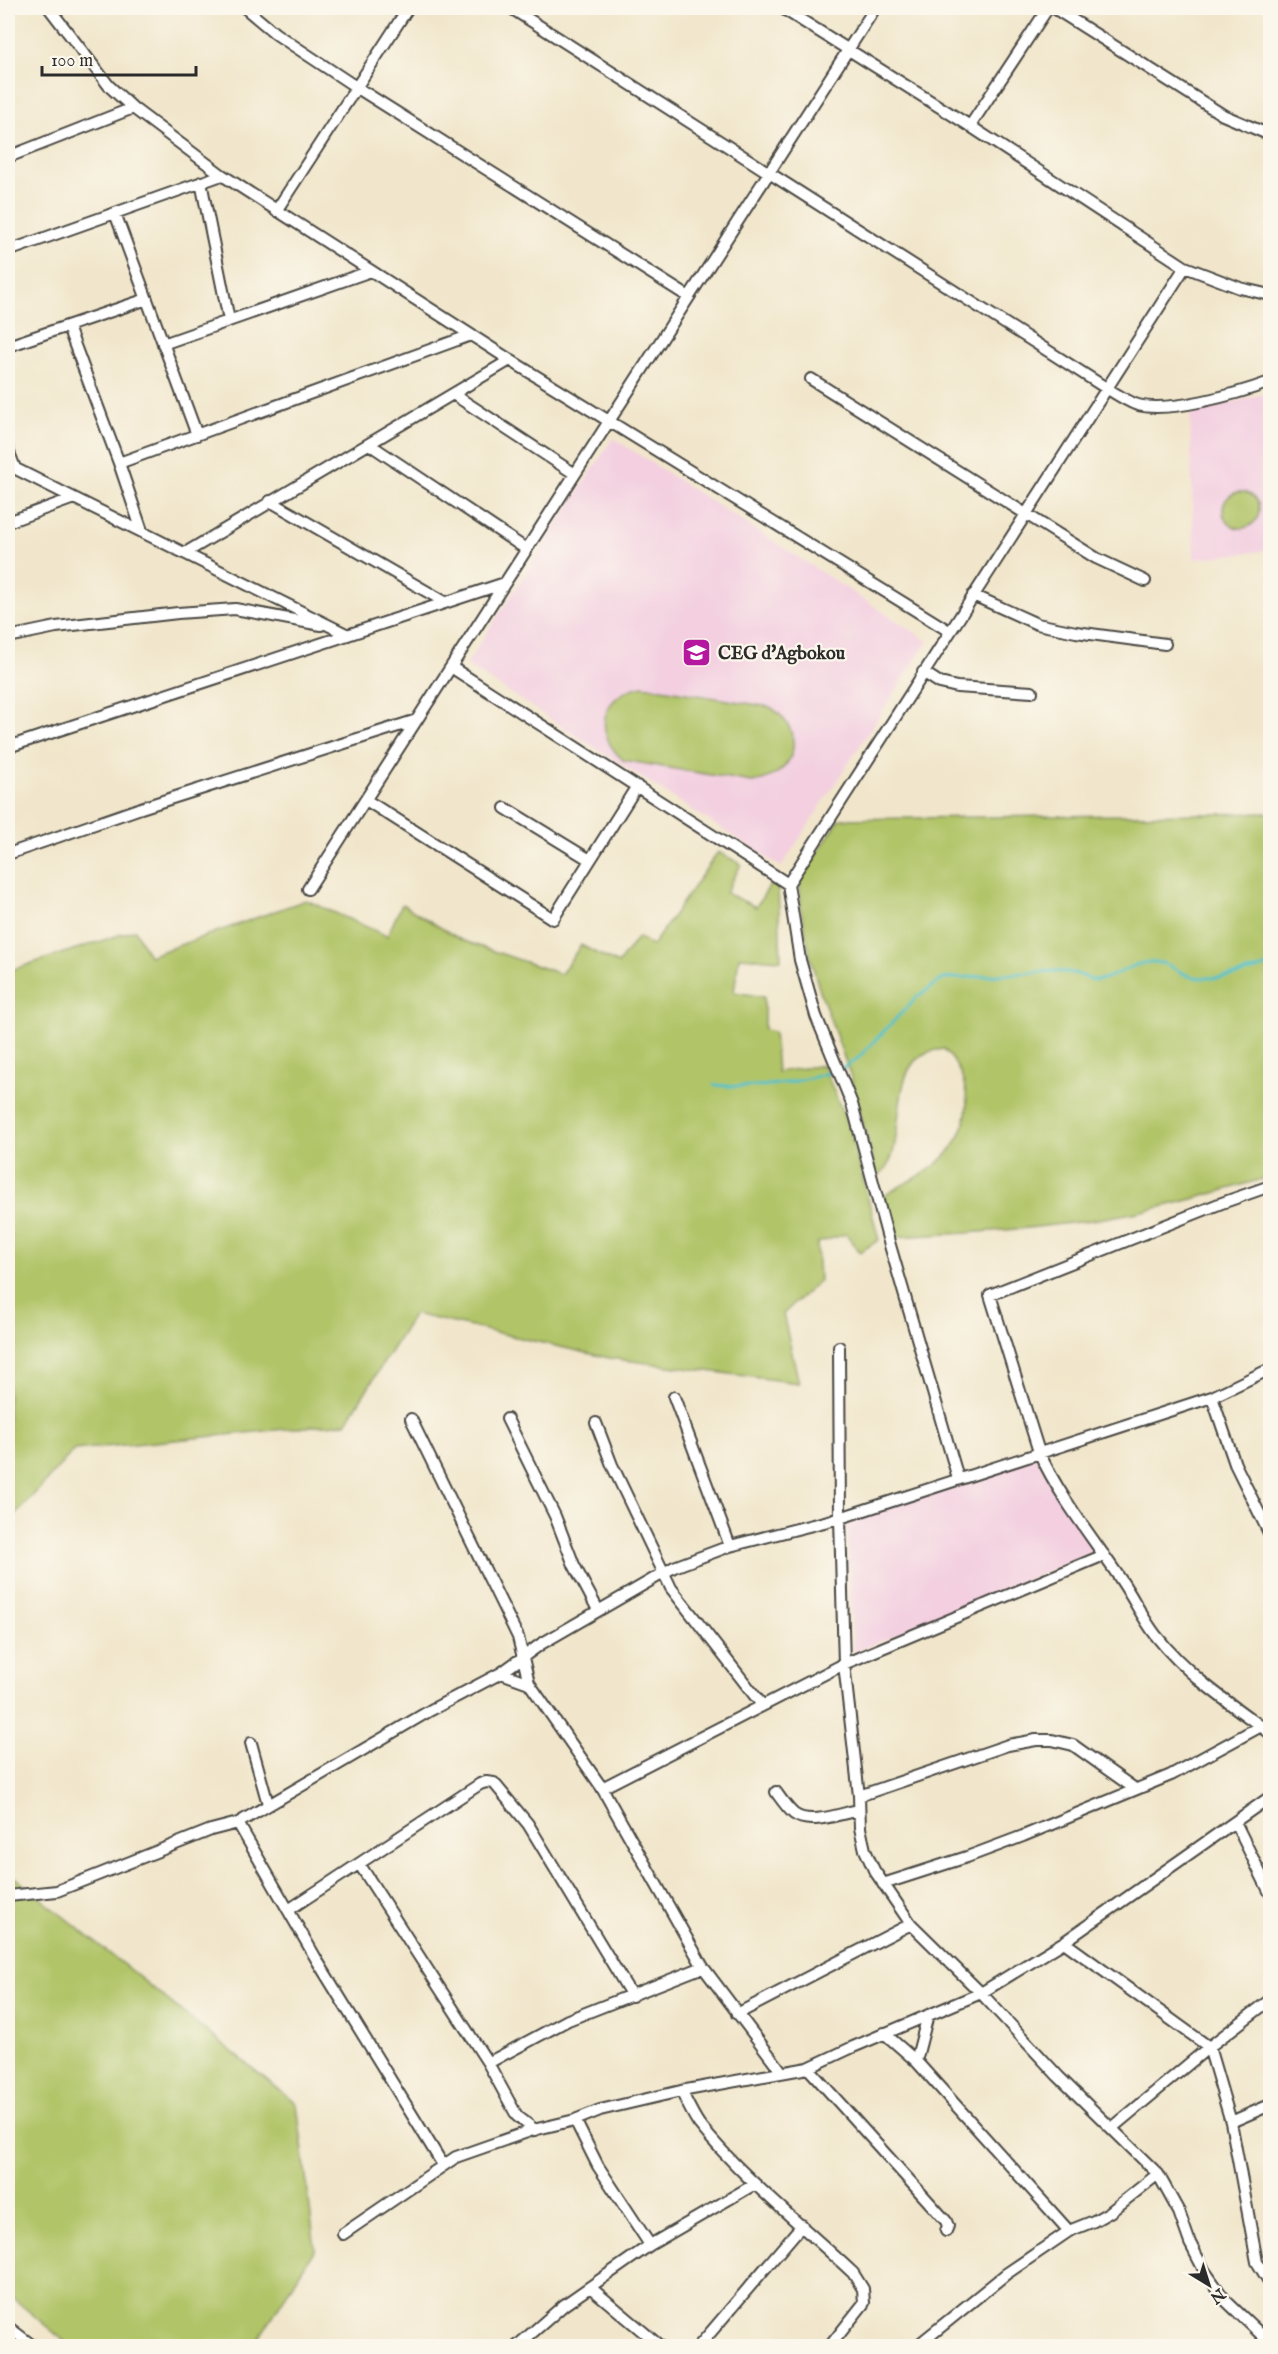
<svg xmlns="http://www.w3.org/2000/svg" width="1278" height="2354" font-family="'IM FELL English',serif">
	<rect width="100%" height="100%" fill="#fbf7ec"/>
	<filter id="ink" filterUnits="userSpaceOnUse"><feTurbulence type="fractalNoise" baseFrequency=".0167" numOctaves="2"/><feDisplacementMap in="SourceGraphic" scale="12" xChannelSelector="R" yChannelSelector="G"/><feConvolveMatrix kernelMatrix="1 2 1 2 8 2 1 2 1" color-interpolation-filters="sRGB"/></filter>
	<filter id="wash" filterUnits="userSpaceOnUse"><feTurbulence type="fractalNoise" baseFrequency=".008" numOctaves="4" result="noise"/><feDisplacementMap in="SourceGraphic" scale="24" xChannelSelector="R" yChannelSelector="G"/><feGaussianBlur stdDeviation="1.35" result="paint"/><feColorMatrix in="noise" values="0 0 0 0 0 0 0 0 0 0 0 0 0 0 0 0 0 1.4 0 .05"/><feComposite in="paint" operator="in"/></filter>
	<g filter="url(#wash)">
		<rect width="100%" height="100%" fill="#f1e6cb"/>
		<path fill="#f3cfe0" d="M 1270,392 L 1270,550 L 1194,559 L 1190,414 Z
			M 613,438 L 928,641 L 781,867 L 466,665 Z
			M 1035,1456 L 1096,1551 L 853,1653 L 846,1519 Z"/>
		<path fill="#b1c468" stroke="#6e784a" stroke-width="1.5" d="M1223 510a18 18 0 1 1 36 0a18 18 0 1 1-36 0Z
			M 643,686 L 770,707 C 809,732 796,777 752,782 L 623,760 C 591,732 602,693 643,686 Z
			M 1270,813 L 1270,1177 C 1226,1189 1182,1204 1137,1212 C 1058,1228 976,1233 895,1237 L 883,1197 C 898,1185 915,1180 930,1169 C 973,1139 979,1088 944,1049 C 938,1050 931,1050 926,1053 C 890,1069 905,1138 887,1167 C 885,1171 880,1173 877,1176 L 851,1077 L 818,985 L 810,956 L 801,909 L 800,879 L 840,819 Z
			M 718,852 L 741,864 L 726,893 L 756,907 L 770,885 L 778,886 L 781,960 L 739,957 L 734,992 L 764,997 L 764,1030 L 774,1032 L 777,1072 L 823,1065 L 850,1130 L 879,1240 L 860,1252 L 846,1234 L 817,1243 L 819,1281 L 783,1314 L 799,1383 L 609,1358 L 414,1314 L 346,1423 L 74,1450 L 8,1523 L 8,971 L 135,930 L 149,956 L 306,900 L 387,936 L 402,904 L 461,940 L 561,974 L 581,945 L 618,964 L 638,937 L 652,946 Z
			M 8,1872 L 297,2104 L 315,2249 L 254,2346 L 70,2346 L 8,2294 Z"/>
		<g fill="none" stroke-linecap="round" stroke-linejoin="round">
			<path stroke="#52c1c7" stroke-width="3" d="M 841,1069 L 857,1059 L 917,997 L 943,979 L 1052,971 C 1061,972 1071,971 1080,975 C 1086,977 1090,980 1097,980 C 1117,978 1132,961 1154,962 C 1173,963 1180,975 1193,977 C 1219,981 1246,974 1270,965
				M 714,1085 C 754,1089 796,1084 834,1071"/>
		</g>
	</g>
	<g filter="url(#ink)">
		<g fill="none" stroke-linecap="round" stroke-linejoin="round">
			<defs>
				<path id="minor" d="M 49,8 L 109,86 L 133,108 L 222,175 L 510,360 L 949,631
					M 245,8 L 276,34 L 356,87 L 689,297
					M 511,8 L 1106,388 C 1115,393 1125,400 1135,404 C 1165,415 1240,393 1270,382
					M 782,8 L 970,126 L 1185,267 L 1240,288 L 1270,295
					M 1054,8 L 1223,115 L 1270,135
					M 970,126 L 1048,8
					M 8,157 L 133,108
					M 201,182 L 229,320
					M 276,211 L 408,8
					M 115,213 L 197,435
					M 8,251 L 222,175
					M 68,327 L 119,463 L 142,531
					M 163,344 L 371,271
					M 8,346 L 147,299
					M 811,379 L 1096,558 L 1145,581
					M 453,394 L 575,474
					M 369,444 L 526,549
					M 8,450 L 15,468
					M 119,463 L 471,335
					M 8,465 L 348,635
					M 270,501 L 445,602
					M 8,522 L 74,498
					M 185,553 L 510,360
					M 973,595 L 1037,624 L 1076,632 L 1165,644
					M 8,637 L 56,627 L 178,613 L 235,609 L 321,625
					M 451,667 L 788,884
					M 923,672 L 940,683 L 957,687 L 1032,692
					M 8,747 L 505,583
					M 366,800 L 553,919 L 637,786
					M 505,808 L 590,860
					M 8,854 L 141,808 L 417,720
					M 308,889 L 875,8
					M 1270,1186 L 1219,1204 L 990,1295 L 1039,1452 C 1060,1498 1093,1538 1121,1580 C 1134,1599 1144,1621 1158,1638 C 1188,1676 1232,1705 1270,1733
					M 839,1347 L 840,1518 L 844,1664 L 859,1796 L 860,1828 L 865,1850 L 874,1870 L 911,1924 L 981,1993 L 1058,2076 L 1158,2174 L 1179,2212 L 1190,2243 L 1204,2270 L 1225,2300 L 1270,2343
					M 674,1397 L 730,1546
					M 1212,1397 L 1235,1464 L 1270,1535
					M 411,1419 L 518,1637 L 529,1683
					M 507,1419 L 555,1516 L 574,1565 L 598,1610
					M 596,1423 L 612,1465 L 671,1588 L 762,1705
					M 958,1478 L 889,1242 L 852,1104 L 816,1016 L 800,960 L 788,884 L 1185,267
					M 501,1673 L 529,1683 L 602,1788 L 703,1967 L 782,2072
					M 251,1743 L 268,1804
					M 602,1788 L 844,1664 L 1104,1555
					M 776,1792 C 781,1799 787,1808 794,1814 C 810,1826 842,1813 859,1810
					M 859,1796 L 1008,1745 L 1036,1740 L 1052,1740 L 1073,1745 L 1135,1789
					M 1235,1822 L 1270,1893
					M 238,1823 L 318,1962 L 443,2165
					M 360,1865 L 488,2063 L 568,2020 L 703,1967
					M 883,1884 L 967,1857 L 1023,1836 L 1171,1775 L 1261,1726
					M 8,1896 L 57,1891 L 211,1830 L 238,1823 L 431,1710 L 501,1673 L 541,1644 L 674,1567 L 730,1546 L 840,1518 L 1212,1397 L 1270,1369
					M 290,1909 L 480,1784 L 486,1782 L 494,1783 L 528,1824 L 632,1996
					M 1064,1942 L 1209,2047 L 1231,2122 L 1257,2262 L 1270,2283
					M 737,2014 L 911,1924
					M 884,2033 L 916,2061 L 1069,2231
					M 916,2061 L 928,2015
					M 488,2063 L 517,2116 L 535,2130
					M 808,2068 L 946,2221 L 948,2226 L 946,2231
					M 681,2091 C 687,2102 692,2114 699,2124 C 743,2179 801,2224 853,2273 L 863,2289 L 864,2303 L 830,2346
					M 575,2120 L 598,2166 L 650,2245
					M 1231,2122 L 1270,2105
					M 1112,2128 L 1209,2047 L 1270,2000
					M 343,2234 L 456,2157 L 533,2130 L 575,2120 L 600,2110 L 681,2091 L 808,2068 L 853,2047 L 981,1993 L 1064,1942 L 1270,1797
					M 590,2287 L 660,2346
					M 8,2327 L 33,2346
					M 517,2346 L 564,2305 L 650,2245 L 755,2184
					M 699,2346 L 802,2225
					M 917,2346 L 1006,2274 L 1069,2231 L 1094,2221 L 1110,2212 L 1158,2174"/>
			</defs>
			<use href="#minor" stroke="#494743" stroke-width="14"/>
			<use href="#minor" stroke="#fff" stroke-width="10"/>
		</g>
	</g>
	<defs>
		<symbol id="university-square" viewBox="-11 -11 22 22"><rect x="-9" y="-9" width="18" height="18" rx="4" fill="#b5179e" stroke="#fbf7ec"/><path d="M0-5L7-2L0 1L-7-2ZM-4 1L0 2.5L4 1V4Q0 6-4 4Z" fill="#fff"/></symbol>
	</defs>
	<g fill-rule="evenodd">
		<use href="#university-square" x="680" y="636" width="33" height="33"/>
	</g>
	<g text-anchor="middle" stroke-width="4.5" stroke-linejoin="round" paint-order="stroke">
		<g font-size="18" font-weight="bold" fill="#2b2b2b" stroke="#fbf7ec" text-anchor="start">
			<text x="718" y="659">CEG d'Agbokou</text>
		</g>
	</g>
	<rect width="1278" height="2354" fill="none" stroke="#fbf7ec" stroke-width="30"/>
	<g transform="translate(1209 2285) rotate(142)" stroke="#fbf7ec" stroke-width="4.5" paint-order="stroke">
	<path d="M0-4.5L10 22L0 15L-10 22Z" fill="#2b2b2b"/>
	<text y="-9" font-size="16" font-weight="bold" text-anchor="middle" fill="#2b2b2b">N</text>
	</g>
	<path d="M42 66v9h154v-9" fill="none" stroke="#2b2b2b" stroke-width="3"/>
	<text x="51" y="66" font-size="18" fill="#2b2b2b" stroke="#fbf7ec" stroke-width="4.5" paint-order="stroke">100 m</text>
</svg>
